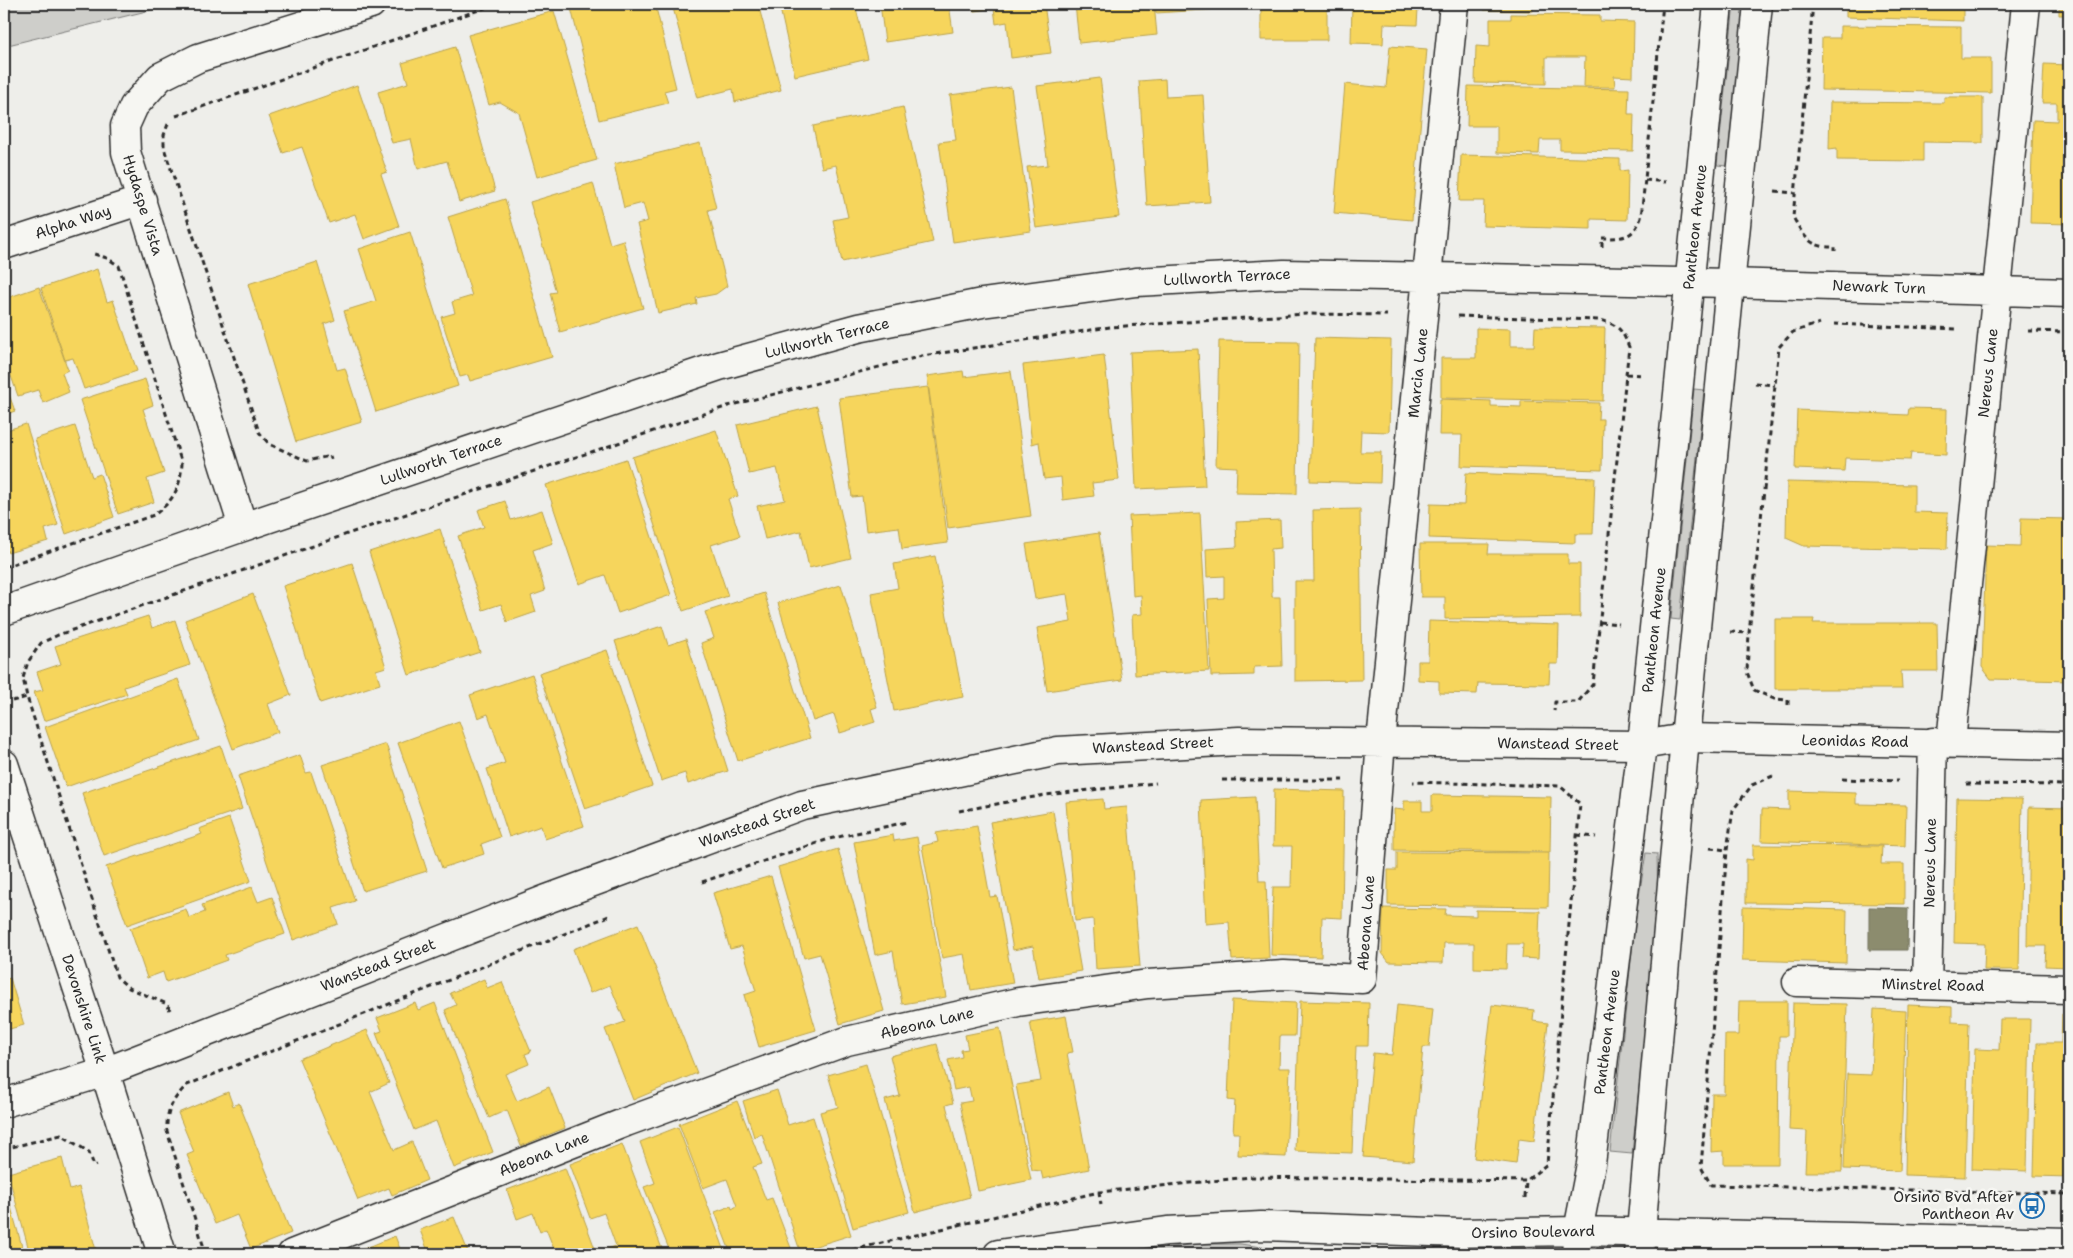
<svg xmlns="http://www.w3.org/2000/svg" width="2073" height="1258" font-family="'Shantell Sans',sans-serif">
	<rect width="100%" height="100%" fill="#eeeeea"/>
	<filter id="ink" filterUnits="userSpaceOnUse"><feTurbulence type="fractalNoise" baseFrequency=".02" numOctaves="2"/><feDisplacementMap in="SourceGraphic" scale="10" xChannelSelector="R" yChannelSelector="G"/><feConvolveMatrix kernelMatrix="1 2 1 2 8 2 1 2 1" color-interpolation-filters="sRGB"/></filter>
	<g filter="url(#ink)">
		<path fill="#cececa" stroke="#7c7c7a" d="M 4,4 L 175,4 L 4,46 Z
			M 1734,4 L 1744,4 L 1727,166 L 1717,165 Z
			M 1694,389 L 1704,390 L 1680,620 L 1671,619 Z
			M 1646,853 L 1657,854 L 1658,908 L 1632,1154 L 1610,1152 L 1636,915 Z
			M 1197,1244 L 1240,1244 L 1314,1254 L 1115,1254 Z"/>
		<path fill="#f6d55c" stroke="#b9a24d" d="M 570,4 L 655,4 L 676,88 L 664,91 L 668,103 L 599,120 Z
			M 672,4 L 758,4 L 781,90 L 735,102 L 733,89 L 697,98 Z
			M 779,4 L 855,4 L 868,59 L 795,76 Z
			M 880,4 L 949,4 L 953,32 L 885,42 Z
			M 973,4 L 1044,4 L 1051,53 L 1011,58 L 1007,22 L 996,24 L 994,8 L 974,11 Z
			M 1075,4 L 1154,4 L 1157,35 L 1079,43 Z
			M 1155,4 L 1236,4 L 1236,8 L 1156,13 Z
			M 1261,4 L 1327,4 L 1327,40 L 1261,40 Z
			M 1352,4 L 1433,4 L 1433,9 L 1418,9 L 1417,25 L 1384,24 L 1383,44 L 1351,43 Z
			M 1484,4 L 1637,4 L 1637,10 L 1533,8 L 1533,11 L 1484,10 Z
			M 1846,4 L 1963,4 L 1963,21 L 1846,17 Z
			M 2059,4 L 2069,4 L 2069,15 L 2059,15 Z
			M 554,11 L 597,160 L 537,177 L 519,113 L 500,102 L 489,105 L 468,35 Z
			M 1511,14 L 1600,15 L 1600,21 L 1634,22 L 1633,77 L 1614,76 L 1615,87 L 1584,87 L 1585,57 L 1546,57 L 1546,84 L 1475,83 L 1476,46 L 1490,47 L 1490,19 L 1511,19 Z
			M 1840,26 L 1961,27 L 1961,58 L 1991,58 L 1991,93 L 1821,90 L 1822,38 L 1840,38 Z
			M 1390,46 L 1427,49 L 1412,220 L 1334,213 L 1345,84 L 1386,88 Z
			M 455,47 L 495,191 L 459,202 L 447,161 L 418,169 L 411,139 L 392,143 L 378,92 L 408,83 L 402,63 Z
			M 2044,64 L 2069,65 L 2069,224 L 2030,223 L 2033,120 L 2057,121 L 2057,103 L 2042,103 Z
			M 1100,78 L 1119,217 L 1036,228 L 1027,167 L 1048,165 L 1037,86 Z
			M 1165,79 L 1166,97 L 1203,95 L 1210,202 L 1147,206 L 1139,81 Z
			M 357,85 L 387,172 L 381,174 L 399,226 L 364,239 L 355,214 L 329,223 L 302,147 L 283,153 L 269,116 Z
			M 1468,86 L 1629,89 L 1628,114 L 1634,114 L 1633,151 L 1560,150 L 1560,140 L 1540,140 L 1539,154 L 1497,153 L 1497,126 L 1467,126 Z
			M 1011,87 L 1031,231 L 953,242 L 939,142 L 956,140 L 950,95 Z
			M 1944,97 L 1983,97 L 1983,143 L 1923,142 L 1923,161 L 1837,160 L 1837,148 L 1829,149 L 1830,102 L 1944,103 Z
			M 903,107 L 933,242 L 842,262 L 833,220 L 848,217 L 836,165 L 822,168 L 813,126 Z
			M 700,143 L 716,208 L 708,210 L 727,286 L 716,294 L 696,298 L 697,304 L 658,313 L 637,224 L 648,221 L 643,203 L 624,208 L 614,164 Z
			M 1461,155 L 1620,159 L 1620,171 L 1628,170 L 1627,220 L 1591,219 L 1591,229 L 1483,226 L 1484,201 L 1459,201 Z
			M 593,183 L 610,244 L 623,240 L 643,308 L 560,332 L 550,293 L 556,292 L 530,202 Z
			M 505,199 L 552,357 L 470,381 L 468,375 L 460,377 L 441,317 L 455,313 L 452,302 L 472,296 L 448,217 Z
			M 410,232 L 458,386 L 376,412 L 344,311 L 376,301 L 359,249 Z
			M 317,262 L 335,320 L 324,324 L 337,370 L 345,368 L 362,422 L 296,442 L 248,284 Z
			M 97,269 L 107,302 L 113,300 L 137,371 L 84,389 L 73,358 L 65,360 L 41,288 Z
			M 39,287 L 68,370 L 62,373 L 69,392 L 43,403 L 38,390 L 18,396 L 4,356 L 4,299 Z
			M 1535,327 L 1605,328 L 1603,401 L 1441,398 L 1441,358 L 1476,358 L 1476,328 L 1510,329 L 1510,346 L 1534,346 Z
			M 1315,338 L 1391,340 L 1389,432 L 1361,431 L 1360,452 L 1381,452 L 1380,483 L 1310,481 Z
			M 1219,341 L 1299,342 L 1297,494 L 1236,493 L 1237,467 L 1216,466 Z
			M 1198,349 L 1205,486 L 1136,489 L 1130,352 Z
			M 1104,355 L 1119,480 L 1092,483 L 1094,496 L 1063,500 L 1061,477 L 1044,479 L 1039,442 L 1032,444 L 1023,365 Z
			M 963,371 L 964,377 L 1011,371 L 1031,516 L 948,528 L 927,376 Z
			M 145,379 L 153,405 L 143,409 L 164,473 L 147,479 L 154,502 L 118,514 L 80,400 Z
			M 4,381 L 15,411 L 4,415 Z
			M 928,387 L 948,543 L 902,549 L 899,527 L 866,531 L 862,496 L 852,497 L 839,398 Z
			M 1440,399 L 1491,401 L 1491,406 L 1521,407 L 1521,401 L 1599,403 L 1598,419 L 1603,419 L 1602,470 L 1461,466 L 1462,435 L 1439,435 Z
			M 817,406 L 851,558 L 809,568 L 801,531 L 765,539 L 757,506 L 785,500 L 777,468 L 749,474 L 737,425 Z
			M 1909,408 L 1947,409 L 1946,455 L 1911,453 L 1910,460 L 1845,458 L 1844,471 L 1795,469 L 1797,410 L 1908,415 Z
			M 26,424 L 58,525 L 45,529 L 48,541 L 8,553 L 4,539 L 4,431 Z
			M 75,426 L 92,477 L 100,474 L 114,517 L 66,534 L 35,439 Z
			M 716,430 L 738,496 L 728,499 L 740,536 L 711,545 L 728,596 L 683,611 L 632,457 Z
			M 626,459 L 671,595 L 618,613 L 605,575 L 579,584 L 546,485 Z
			M 1466,473 L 1595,478 L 1593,534 L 1575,534 L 1575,543 L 1429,538 L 1430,504 L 1464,505 Z
			M 1787,482 L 1914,485 L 1914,512 L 1948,513 L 1947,549 L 1804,546 L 1786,538 Z
			M 505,501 L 511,520 L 542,510 L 553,543 L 533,550 L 545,591 L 531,596 L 536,612 L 507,622 L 501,604 L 483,610 L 458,536 L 484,527 L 478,510 Z
			M 1360,509 L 1362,680 L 1295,681 L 1295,581 L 1314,581 L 1313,510 Z
			M 1200,513 L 1209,671 L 1135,675 L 1132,615 L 1142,614 L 1141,595 L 1133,596 L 1129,516 Z
			M 2021,518 L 2069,519 L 2069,681 L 1991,679 L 1982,667 L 1986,545 L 2020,546 Z
			M 1280,520 L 1281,548 L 1271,549 L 1272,597 L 1280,597 L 1282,666 L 1254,667 L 1254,675 L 1211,676 L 1208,599 L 1224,598 L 1224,576 L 1207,577 L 1206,549 L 1237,547 L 1236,522 Z
			M 440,529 L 480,652 L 409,675 L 369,552 Z
			M 1099,533 L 1122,680 L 1047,691 L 1037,628 L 1071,622 L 1067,594 L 1035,599 L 1026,544 Z
			M 1420,544 L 1489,544 L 1488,554 L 1568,554 L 1568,564 L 1580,564 L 1580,617 L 1445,619 L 1445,597 L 1421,597 Z
			M 935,556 L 963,697 L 894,711 L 871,593 L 898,588 L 894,564 Z
			M 352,563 L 386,667 L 376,670 L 380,684 L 320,703 L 283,586 Z
			M 841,585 L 877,707 L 871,709 L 875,722 L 840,733 L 834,714 L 813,721 L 778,603 Z
			M 764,593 L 810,738 L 738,761 L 701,643 L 714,638 L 705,612 Z
			M 253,594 L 291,695 L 268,704 L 278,732 L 233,749 L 185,620 Z
			M 148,616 L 152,628 L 175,620 L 190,665 L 124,687 L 127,694 L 44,721 L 34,692 L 43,690 L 37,672 L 61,664 L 55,646 Z
			M 1775,619 L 1814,619 L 1813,623 L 1937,623 L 1938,671 L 1901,671 L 1902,689 L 1775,689 Z
			M 1429,621 L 1559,625 L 1558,664 L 1550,664 L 1549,684 L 1478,683 L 1477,694 L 1439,693 L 1439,681 L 1418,680 L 1418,661 L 1428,661 Z
			M 662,626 L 668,645 L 686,639 L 728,771 L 688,784 L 685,773 L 661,781 L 615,641 Z
			M 607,650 L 652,786 L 585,809 L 539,673 Z
			M 532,674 L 584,826 L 545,839 L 541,826 L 509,837 L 487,769 L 505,763 L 488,714 L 478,718 L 470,695 Z
			M 178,679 L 199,740 L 66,787 L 45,727 Z
			M 459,721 L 500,837 L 481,844 L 484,854 L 442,868 L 398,743 Z
			M 386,744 L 427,871 L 363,891 L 322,765 Z
			M 221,746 L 242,809 L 104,856 L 82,793 Z
			M 300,755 L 306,773 L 311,772 L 355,901 L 333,908 L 338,924 L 293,940 L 238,776 Z
			M 1274,789 L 1344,791 L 1342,918 L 1322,917 L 1321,957 L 1271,955 L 1273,887 L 1291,887 L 1292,846 L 1273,846 Z
			M 1789,791 L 1856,793 L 1856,804 L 1906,805 L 1905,846 L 1761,841 L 1762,809 L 1789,810 Z
			M 1432,795 L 1551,797 L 1550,852 L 1394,850 L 1394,809 L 1404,810 L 1404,801 L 1422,801 L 1422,811 L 1432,811 Z
			M 1255,797 L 1259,881 L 1266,881 L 1269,958 L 1232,960 L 1229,922 L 1206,924 L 1201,800 Z
			M 1957,798 L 2022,799 L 2019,970 L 1984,970 L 1985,944 L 1954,943 Z
			M 1103,799 L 1104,809 L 1127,807 L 1140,966 L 1096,969 L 1093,919 L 1075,921 L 1066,802 Z
			M 2029,807 L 2069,808 L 2069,967 L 2045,966 L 2046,946 L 2027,946 Z
			M 1053,811 L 1081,971 L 1039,978 L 1033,946 L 1013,950 L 990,822 Z
			M 229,818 L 251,881 L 127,925 L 106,867 L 202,834 L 199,829 Z
			M 977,826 L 990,897 L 997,896 L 1013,983 L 971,990 L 964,954 L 942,958 L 922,846 L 938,842 L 936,833 Z
			M 893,835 L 894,841 L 917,837 L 946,997 L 902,1004 L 893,951 L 875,955 L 854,842 Z
			M 1753,845 L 1882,846 L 1881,864 L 1904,864 L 1904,904 L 1746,903 L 1746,859 L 1753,860 Z
			M 838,849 L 884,1011 L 840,1024 L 820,954 L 804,958 L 778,867 Z
			M 1397,852 L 1549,853 L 1548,907 L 1388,905 L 1388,870 L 1397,870 Z
			M 771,876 L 816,1030 L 759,1047 L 744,995 L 756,991 L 742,946 L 730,949 L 713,893 Z
			M 252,887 L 258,902 L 272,897 L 285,934 L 225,955 L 227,960 L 166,982 L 163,972 L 147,978 L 130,928 L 186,909 L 189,918 L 205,912 L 202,905 Z
			M 1743,907 L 1847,910 L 1846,963 L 1742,960 Z
			M 1383,908 L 1446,909 L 1445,915 L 1476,916 L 1476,910 L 1540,911 L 1538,959 L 1522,958 L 1523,944 L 1507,944 L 1506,969 L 1474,968 L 1474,943 L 1444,943 L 1443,963 L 1389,962 L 1382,953 Z
			M 638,924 L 697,1073 L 633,1100 L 605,1029 L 625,1022 L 610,985 L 590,993 L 573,949 Z
			M 10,978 L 24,1025 L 6,1030 L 9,1039 L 4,1040 L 4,980 Z
			M 484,979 L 487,988 L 502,982 L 531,1052 L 525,1054 L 529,1064 L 505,1074 L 517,1101 L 549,1087 L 565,1128 L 521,1146 L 507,1110 L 489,1118 L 445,1010 L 456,1005 L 450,993 Z
			M 1232,1000 L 1296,1003 L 1295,1036 L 1280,1036 L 1279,1068 L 1290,1068 L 1286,1157 L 1238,1155 L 1239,1133 L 1233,1133 L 1235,1101 L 1228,1100 Z
			M 1300,1001 L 1369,1003 L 1368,1046 L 1356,1046 L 1352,1153 L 1295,1151 Z
			M 1739,1001 L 1787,1001 L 1787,1036 L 1779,1036 L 1778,1164 L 1724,1164 L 1724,1151 L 1711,1152 L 1712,1094 L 1724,1094 L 1725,1035 L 1738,1035 Z
			M 415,1003 L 418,1010 L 435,1003 L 493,1152 L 454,1168 L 436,1121 L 414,1130 L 376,1033 L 382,1031 L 377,1018 Z
			M 1793,1003 L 1847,1004 L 1842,1172 L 1805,1172 L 1807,1131 L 1789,1130 Z
			M 1397,1005 L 1433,1009 L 1429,1047 L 1423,1047 L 1413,1161 L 1363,1157 L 1373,1053 L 1392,1055 Z
			M 1492,1005 L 1534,1010 L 1533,1021 L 1548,1023 L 1534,1141 L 1519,1139 L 1516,1164 L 1474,1158 Z
			M 1908,1005 L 1952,1007 L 1952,1022 L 1969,1023 L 1965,1177 L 1905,1175 Z
			M 1874,1009 L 1906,1011 L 1900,1171 L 1844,1169 L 1847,1074 L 1871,1075 Z
			M 2062,1014 L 2069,1014 L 2069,1177 L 2034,1176 L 2037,1043 L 2061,1043 Z
			M 1066,1016 L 1073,1052 L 1067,1053 L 1089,1169 L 1043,1179 L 1041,1171 L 1032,1170 L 1016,1085 L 1041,1081 L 1030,1022 Z
			M 2000,1019 L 2030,1019 L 2027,1171 L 1972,1169 L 1975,1049 L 1999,1050 Z
			M 1000,1028 L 1031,1180 L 978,1191 L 960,1103 L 972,1101 L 969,1087 L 954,1090 L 948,1060 L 962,1057 L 961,1050 L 968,1049 L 965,1035 Z
			M 367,1030 L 389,1083 L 370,1092 L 394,1150 L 412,1142 L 427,1180 L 392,1195 L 389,1188 L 358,1200 L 299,1059 Z
			M 937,1044 L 953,1103 L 946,1105 L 970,1197 L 915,1212 L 885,1100 L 900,1096 L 890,1056 Z
			M 866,1064 L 909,1212 L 853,1228 L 820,1112 L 838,1107 L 828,1075 Z
			M 777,1090 L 788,1125 L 813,1117 L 851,1235 L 800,1251 L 762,1134 L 754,1137 L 743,1101 Z
			M 228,1092 L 233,1106 L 239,1103 L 291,1233 L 251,1249 L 237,1215 L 215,1224 L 187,1155 L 194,1152 L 178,1113 Z
			M 737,1101 L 762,1164 L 753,1167 L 766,1200 L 772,1198 L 791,1248 L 774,1254 L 731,1254 L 715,1212 L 731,1206 L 732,1209 L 737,1206 L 727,1179 L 703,1188 L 679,1124 Z
			M 678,1127 L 726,1254 L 671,1254 L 644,1187 L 655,1183 L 640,1142 Z
			M 622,1144 L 664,1254 L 603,1254 L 602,1251 L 616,1246 L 604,1213 L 590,1218 L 570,1164 Z
			M 62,1158 L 70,1190 L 79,1187 L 97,1254 L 30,1254 L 8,1173 Z
			M 565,1168 L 597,1254 L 556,1254 L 546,1229 L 540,1232 L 533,1213 L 517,1219 L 507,1190 Z
			M 4,1182 L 24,1254 L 4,1254 Z
			M 454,1217 L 469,1254 L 429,1254 L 420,1230 Z
			M 395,1236 L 402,1254 L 361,1254 L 359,1251 Z"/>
		<path fill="#8c8c6e" stroke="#6f6f5a" d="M 1869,907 L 1908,908 L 1907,950 L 1869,950 Z"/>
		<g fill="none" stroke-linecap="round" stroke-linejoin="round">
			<defs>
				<path id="minor" d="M 4,245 L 142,200
					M 243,527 L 126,152 L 125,126 L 134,106 L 160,77 L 198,58 L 371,4
					M 4,611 L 243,527 L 719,366 L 858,328 L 982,303 L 1136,282 L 1284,274 L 1729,283 L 2069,293
					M 1951,742 L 2026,4
					M 4,764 L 105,1072 L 162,1254
					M 1797,982 L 2069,989
					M 1927,985 L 1933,742
					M 4,1103 L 105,1072 L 547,899 L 802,805 L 1058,751 L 1239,741 L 1642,745 L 1685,738 L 2069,746
					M 292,1254 L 626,1122 L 847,1041 L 1018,1002 L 1148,984 L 1284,975 L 1362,979 L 1381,742 L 1454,4"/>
				<path id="major" d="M 998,1254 L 1167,1231 L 1261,1226 L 1459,1233 L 1578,1231 L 2069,1242
					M 1576,1254 L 1578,1231 L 1591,1164 L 1642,745 L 1718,4
					M 1639,1254 L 1685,738 L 1758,4"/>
			</defs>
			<use href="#minor" stroke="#2b2b2b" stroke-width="31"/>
			<use href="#major" stroke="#2b2b2b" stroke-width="31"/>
			<path stroke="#2b2b2b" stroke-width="3" stroke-dasharray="5 4" stroke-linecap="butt" d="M 1813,4 L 1793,217 C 1804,237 1810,248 1835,247 L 1835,251
				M 176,116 L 496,4
				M 168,124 L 164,135 L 164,148 L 259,432 L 269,444 L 307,461 L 330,456 L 331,459
				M 1645,180 L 1666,182
				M 1775,191 L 1794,193
				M 1602,247 L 1602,238 C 1622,238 1633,239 1641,218 L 1663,4
				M 1458,316 L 1600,320 C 1619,325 1622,330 1629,347 L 1593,684 L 1578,702 L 1555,702 L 1554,711
				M 1834,324 L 1958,329
				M 2028,331 L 2069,332
				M 1626,374 L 1644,375
				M 1755,383 L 1775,385
				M 4,567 L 154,515 C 174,500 180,489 182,464 L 119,266 L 107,258 L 94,254
				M 1600,622 L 1619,624
				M 1730,632 L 1749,633
				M 12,701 L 27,697
				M 1788,705 L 1788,700 L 1774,699 L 1754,690 L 1747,672 L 1749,633 L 1779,347 L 1793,332 L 1820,323
				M 1773,776 L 1752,785 L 1733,810 L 1727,850 L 1701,1167 L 1711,1185 L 2069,1194
				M 1842,779 L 1898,781
				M 1222,780 L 1343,780
				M 1966,784 L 2069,785
				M 959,811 L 1045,795 L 1156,783
				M 1577,835 L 1596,837
				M 1710,848 L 1727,850
				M 702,882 L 829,839 L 907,822
				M 170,1010 L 167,1004 L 129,988 L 117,977 L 27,697 L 23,678 L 28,662 L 41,643 L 58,635 L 356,531 L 728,406 L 922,356 L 1110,327 L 1306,314 L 1387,315
				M 4,1149 L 61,1135 L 89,1152 L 94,1166 L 97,1165
				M 1099,1192 L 1101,1205
				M 1525,1198 L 1526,1181
				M 206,1254 L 167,1131 C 166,1110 173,1099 187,1085 L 609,916
				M 835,1254 L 1099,1192 L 1251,1177 L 1526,1181 L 1547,1164 L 1580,804 L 1560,786 L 1413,782"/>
			<use href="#minor" stroke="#f6f6f2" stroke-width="28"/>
			<use href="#major" stroke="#f6f6f2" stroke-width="28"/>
		</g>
	</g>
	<defs>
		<symbol id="bus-ring" viewBox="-11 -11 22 22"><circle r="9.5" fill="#f6f6f2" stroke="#1f6fb2" stroke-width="1.5"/><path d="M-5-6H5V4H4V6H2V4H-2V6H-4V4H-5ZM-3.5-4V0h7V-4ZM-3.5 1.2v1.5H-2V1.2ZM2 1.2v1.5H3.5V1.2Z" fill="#1f6fb2"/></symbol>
	</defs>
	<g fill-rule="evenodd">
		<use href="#bus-ring" x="2018" y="1192" width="28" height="28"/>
	</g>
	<g text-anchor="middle" stroke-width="5" stroke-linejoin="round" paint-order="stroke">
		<g font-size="15" fill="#2b2b2b" stroke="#f6f6f2">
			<text transform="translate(143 205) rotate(73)" y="5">Hydaspe Vista</text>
			<text transform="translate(73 222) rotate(-18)" y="5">Alpha Way</text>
			<text transform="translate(1695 227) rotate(-84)" y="5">Pantheon Avenue</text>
			<text transform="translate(1227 277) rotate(-3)" y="5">Lullworth Terrace</text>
			<text transform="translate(1879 287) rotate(2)" y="5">Newark Turn</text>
			<text transform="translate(827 338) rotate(-14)" y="5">Lullworth Terrace</text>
			<text transform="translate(1418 373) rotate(-84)" y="5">Marcia Lane</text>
			<text transform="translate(1988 373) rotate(-84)" y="5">Nereus Lane</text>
			<text transform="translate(441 460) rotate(-19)" y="5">Lullworth Terrace</text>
			<text transform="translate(1654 630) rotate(-84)" y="5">Pantheon Avenue</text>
			<text transform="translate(1855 741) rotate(1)" y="5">Leonidas Road</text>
			<text transform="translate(1558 744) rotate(1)" y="5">Wanstead Street</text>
			<text transform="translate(1153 745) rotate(-3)" y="5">Wanstead Street</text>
			<text transform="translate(757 823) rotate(-19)" y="5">Wanstead Street</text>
			<text transform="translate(1930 863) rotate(-89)" y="5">Nereus Lane</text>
			<text transform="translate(1366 923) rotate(-86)" y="5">Abeona Lane</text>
			<text transform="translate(378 965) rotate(-21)" y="5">Wanstead Street</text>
			<text transform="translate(1933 985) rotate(1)" y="5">Minstrel Road</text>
			<text transform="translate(84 1009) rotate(72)" y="5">Devonshire Link</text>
			<text transform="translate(927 1023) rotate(-13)" y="5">Abeona Lane</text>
			<text transform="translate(1607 1032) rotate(-83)" y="5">Pantheon Avenue</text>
			<text transform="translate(544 1154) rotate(-22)" y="5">Abeona Lane</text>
			<text transform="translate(1533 1232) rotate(-1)" y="5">Orsino Boulevard</text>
		</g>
		<g font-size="15" fill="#2b2b2b" stroke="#f6f6f2" text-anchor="end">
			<text x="2014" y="1202">Orsino Bvd After<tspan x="2014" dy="17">Pantheon Av</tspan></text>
		</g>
	</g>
	<rect width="2073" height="1258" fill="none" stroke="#f6f6f2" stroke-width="20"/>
	<rect x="10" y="10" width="2053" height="1238" fill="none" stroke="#2b2b2b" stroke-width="2" filter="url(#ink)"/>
</svg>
